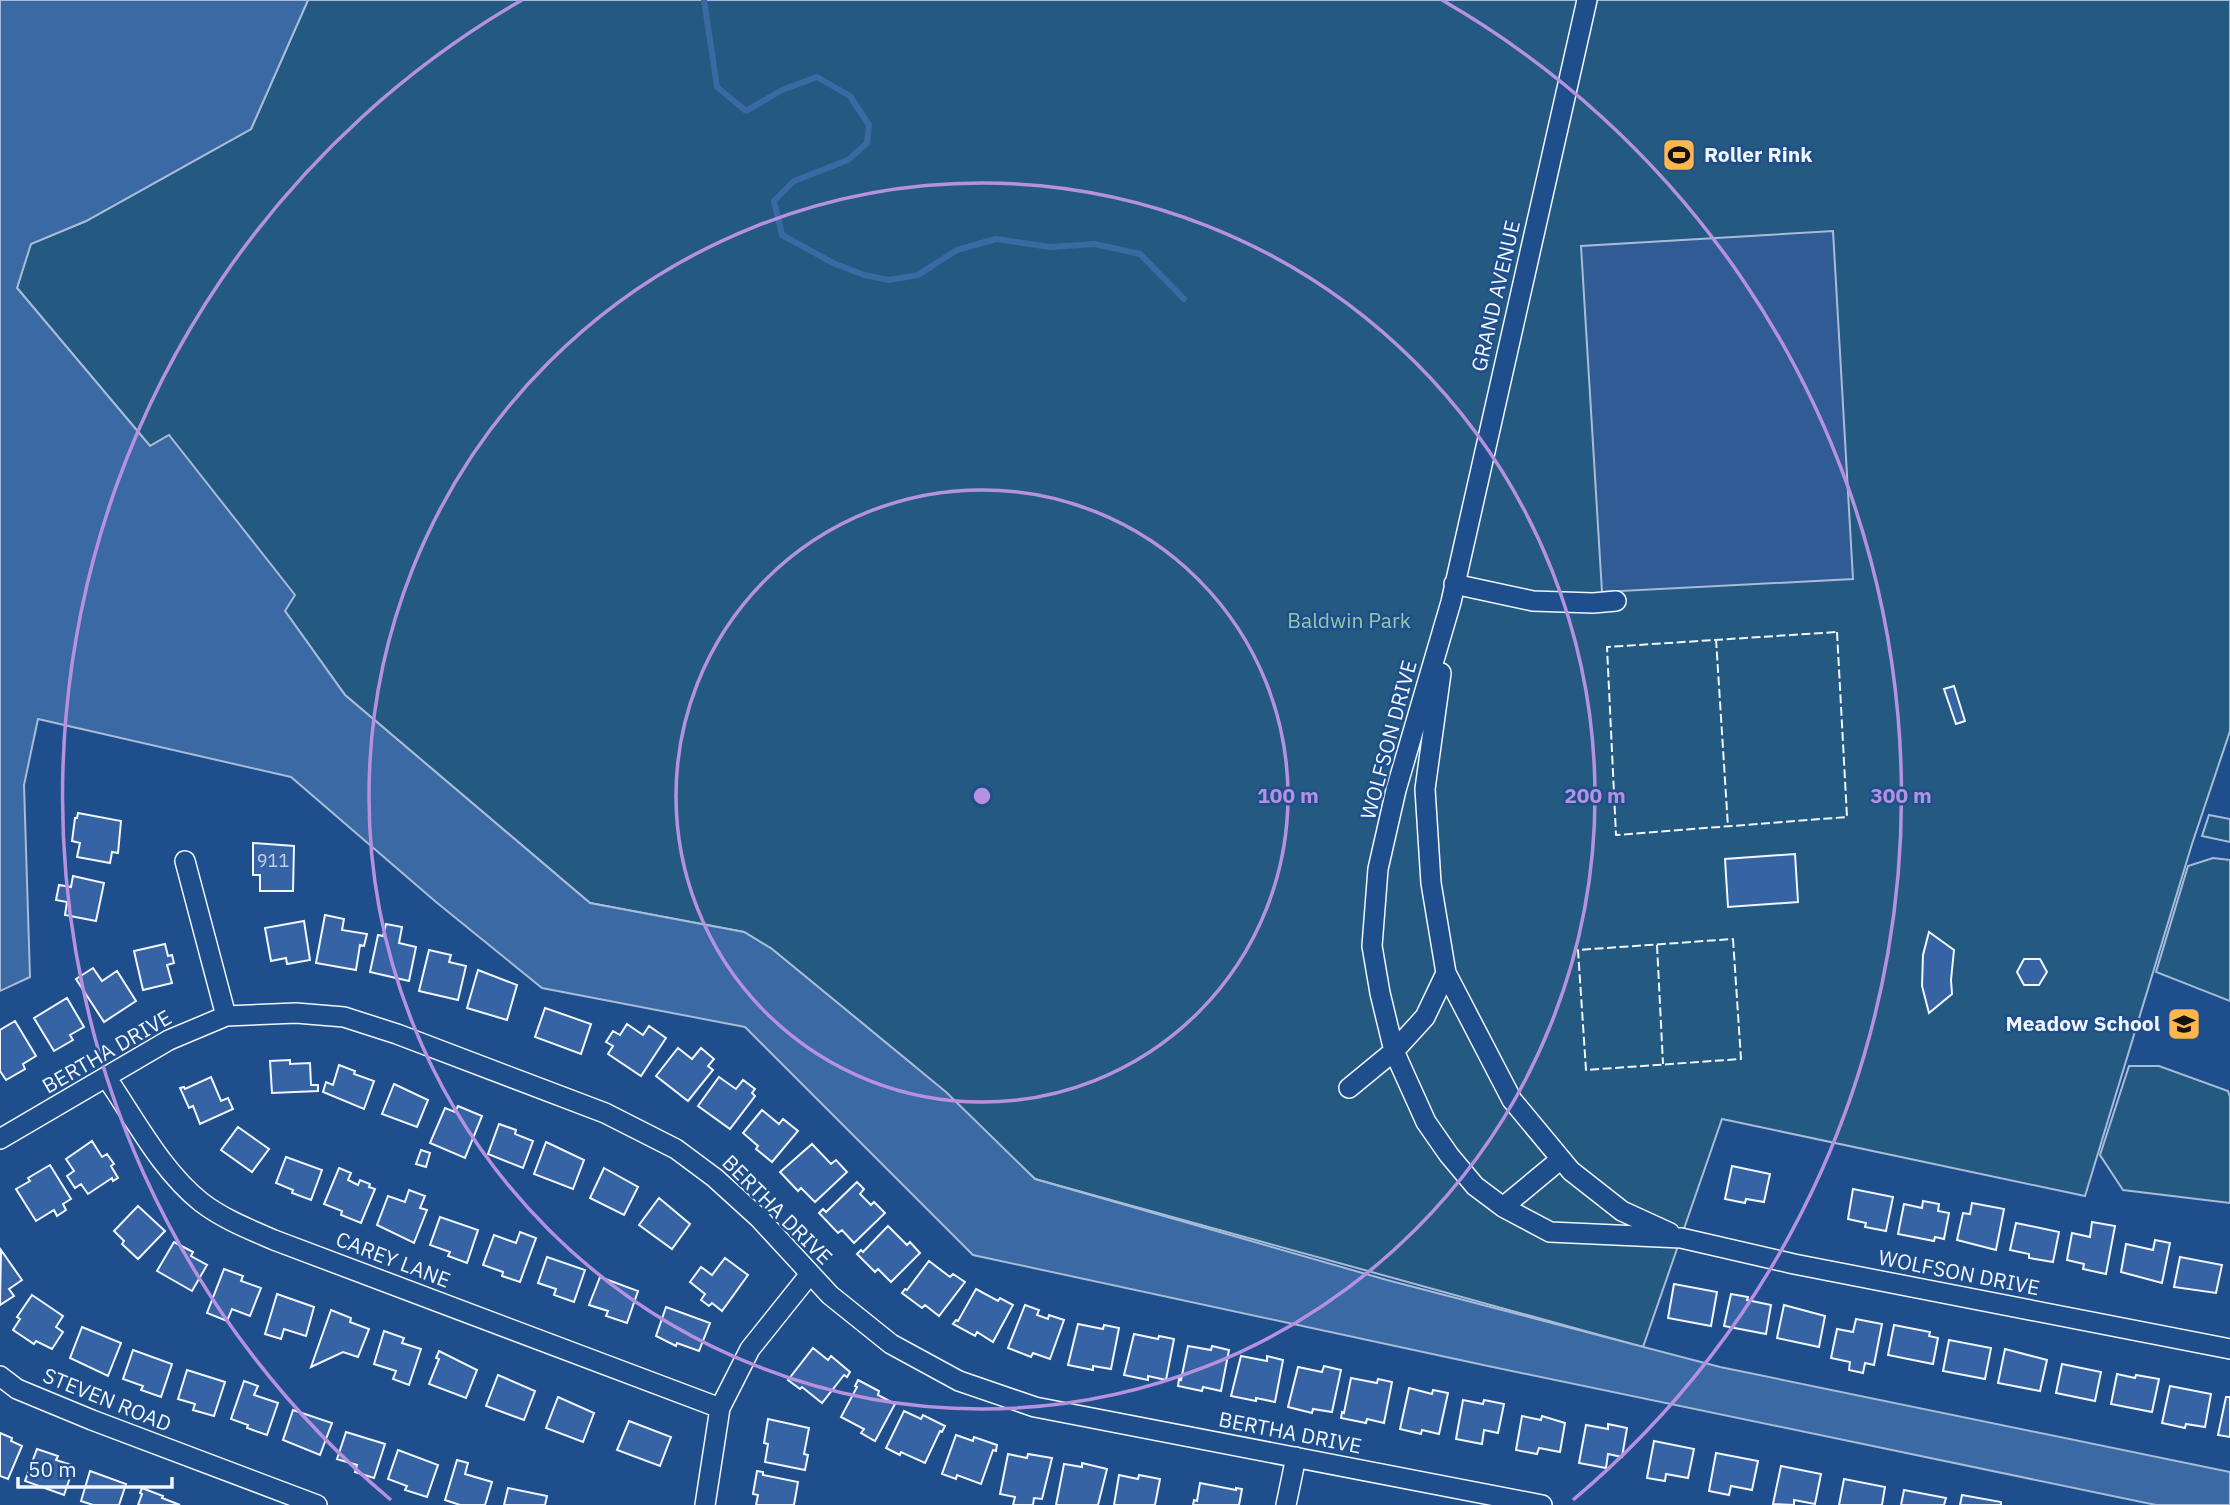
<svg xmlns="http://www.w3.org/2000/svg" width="2230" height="1505" font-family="'IBM Plex Sans',sans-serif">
	<rect width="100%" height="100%" fill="#1f4e8c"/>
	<path fill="#245a82" stroke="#a8bbd7" stroke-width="2" d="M 308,0 L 2230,0 L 2230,731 L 2192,844 L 2085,1196 L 1722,1119 L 1643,1347 L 1035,1179 L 913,1065 L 772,949 L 744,932 L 590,903 L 345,695 L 285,611 L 169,435 L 150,446 L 17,288 L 30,244 L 86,221 L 251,129 Z
		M 2209,815 L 2230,819 L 2230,842 L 2202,836 Z
		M 2213,858 L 2230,860 L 2230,1001 L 2156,972 L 2188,866 Z
		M 2129,1066 L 2159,1066 L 2228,1091 L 2230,1097 L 2230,1203 L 2123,1190 L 2100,1155 Z"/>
	<path fill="#305b95" stroke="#a8bbd7" stroke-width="2" d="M 1833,231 L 1853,579 L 1602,592 L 1581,246 Z"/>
	<path fill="#3b69a3" stroke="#a8bbd7" stroke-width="2" d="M 0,0 L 308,0 L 251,129 L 86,221 L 31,244 L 17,288 L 150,446 L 169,435 L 295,595 L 285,611 L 345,695 L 590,903 L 744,932 L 772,949 L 946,1092 L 1035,1179 L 1387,1280 L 1720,1367 L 2230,1472 L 2230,1505 L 2156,1505 L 1488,1366 L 973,1255 L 745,1027 L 542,988 L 436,902 L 291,777 L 38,719 L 24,785 L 30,977 L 0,991 Z"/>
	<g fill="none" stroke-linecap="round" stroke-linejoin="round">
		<path stroke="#3b69a3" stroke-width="6" d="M 704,0 L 717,87 L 746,111 L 782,90 L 817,77 L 850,96 L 869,125 L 867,143 L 848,160 L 794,181 L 774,201 L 782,235 L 833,263 L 864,275 L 889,280 L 918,275 L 957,250 L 996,239 L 1050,247 L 1095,244 L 1140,254 L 1184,299"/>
	</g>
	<path fill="#3563a3" stroke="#f2f6ff" stroke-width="2" d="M 1954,686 L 1965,721 L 1956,724 L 1944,689 Z
		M 78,813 L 121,821 L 118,853 L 112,852 L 110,863 L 77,857 L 80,843 L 72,841 L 75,818 L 77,818 Z
		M 253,843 L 294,846 L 293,891 L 260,891 L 260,875 L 253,875 Z
		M 1795,854 L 1798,902 L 1728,907 L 1725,859 Z
		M 73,876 L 104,883 L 96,921 L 65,915 L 67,902 L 56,900 L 59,885 L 71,887 Z
		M 325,915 L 344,919 L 342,930 L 367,934 L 364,946 L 360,945 L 356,970 L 316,963 Z
		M 304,921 L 310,960 L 287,964 L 286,958 L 271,961 L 265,928 Z
		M 386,924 L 402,927 L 399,943 L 416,947 L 409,981 L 370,972 L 378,935 L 383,936 Z
		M 1929,932 L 1954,950 L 1951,980 L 1952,994 L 1929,1013 L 1922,986 L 1923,955 Z
		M 165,944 L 168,956 L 172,955 L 174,963 L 167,965 L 172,983 L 143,990 L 134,951 Z
		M 429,950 L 451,955 L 449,962 L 466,966 L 458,1000 L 419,991 Z
		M 2024,959 L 2040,959 L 2047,972 L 2039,985 L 2024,985 L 2017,972 Z
		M 93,968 L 102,981 L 117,971 L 136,1001 L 104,1022 L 76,979 Z
		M 478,970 L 517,985 L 507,1020 L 467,1008 Z
		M 67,998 L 84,1027 L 70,1035 L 73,1040 L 54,1051 L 34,1018 Z
		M 545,1008 L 591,1024 L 581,1054 L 535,1037 Z
		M 15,1021 L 36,1056 L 23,1064 L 25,1069 L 6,1080 L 0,1071 L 0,1030 Z
		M 627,1024 L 643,1035 L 649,1026 L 666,1038 L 641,1076 L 608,1054 L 613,1046 L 606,1042 L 613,1031 L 620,1035 Z
		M 678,1048 L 692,1059 L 701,1048 L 714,1059 L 708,1066 L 713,1070 L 688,1101 L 656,1076 Z
		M 290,1060 L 290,1064 L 310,1063 L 311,1085 L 318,1085 L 318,1091 L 272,1093 L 270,1061 Z
		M 339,1065 L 355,1071 L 354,1074 L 374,1081 L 364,1109 L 323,1092 L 326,1082 L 333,1085 Z
		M 211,1077 L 221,1101 L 228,1098 L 233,1109 L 200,1124 L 193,1106 L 189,1108 L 180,1088 L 184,1087 L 185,1089 Z
		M 719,1077 L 736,1089 L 743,1080 L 755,1089 L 752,1093 L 755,1096 L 730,1129 L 698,1106 Z
		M 394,1084 L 428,1100 L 417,1127 L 382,1114 Z
		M 458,1106 L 482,1116 L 465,1158 L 430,1143 L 445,1108 L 455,1112 Z
		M 762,1110 L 779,1124 L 783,1119 L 798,1131 L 772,1162 L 756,1149 L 758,1146 L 743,1133 Z
		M 499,1124 L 516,1130 L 515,1134 L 533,1141 L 523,1168 L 488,1154 Z
		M 238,1127 L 269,1149 L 252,1172 L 221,1150 Z
		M 92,1141 L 102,1157 L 107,1154 L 114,1164 L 111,1166 L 118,1178 L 113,1181 L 112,1178 L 88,1194 L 81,1184 L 75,1188 L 67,1176 L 74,1171 L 66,1159 Z
		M 546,1142 L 584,1160 L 573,1189 L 534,1174 Z
		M 812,1144 L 831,1164 L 836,1160 L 847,1172 L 815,1202 L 801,1188 L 798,1191 L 780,1172 Z
		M 421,1150 L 430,1153 L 426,1167 L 416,1164 Z
		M 286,1157 L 322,1170 L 311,1200 L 292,1193 L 293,1190 L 276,1183 Z
		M 50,1165 L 71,1199 L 63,1204 L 66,1210 L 57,1216 L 54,1210 L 36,1221 L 16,1189 L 30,1181 L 28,1178 Z
		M 1732,1166 L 1770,1174 L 1764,1202 L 1746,1199 L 1745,1203 L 1725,1199 Z
		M 339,1168 L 351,1173 L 348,1180 L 358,1185 L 360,1180 L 370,1184 L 369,1187 L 375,1189 L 361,1223 L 341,1215 L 342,1211 L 324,1204 Z
		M 604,1168 L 638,1187 L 624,1215 L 590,1198 Z
		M 857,1182 L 864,1189 L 860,1194 L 871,1205 L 874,1202 L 885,1213 L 854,1243 L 842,1230 L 838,1233 L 819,1213 L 823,1209 L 826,1212 Z
		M 1853,1189 L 1893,1197 L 1886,1231 L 1865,1227 L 1866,1223 L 1848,1219 Z
		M 409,1190 L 425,1196 L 420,1208 L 427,1210 L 414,1243 L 377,1225 L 388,1196 L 405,1202 Z
		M 659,1198 L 690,1224 L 672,1249 L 639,1225 Z
		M 1923,1201 L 1939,1204 L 1938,1211 L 1949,1213 L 1944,1239 L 1935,1237 L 1934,1241 L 1898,1234 L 1904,1204 L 1922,1208 Z
		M 1972,1203 L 2004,1209 L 1996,1250 L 1957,1240 L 1963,1213 L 1970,1214 Z
		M 138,1206 L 165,1231 L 138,1259 L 122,1244 L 124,1241 L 114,1231 Z
		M 440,1217 L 478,1230 L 467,1263 L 448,1256 L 450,1252 L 430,1245 Z
		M 2092,1222 L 2115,1226 L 2106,1274 L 2083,1269 L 2084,1264 L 2067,1260 L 2072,1233 L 2090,1237 Z
		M 2016,1223 L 2059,1232 L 2053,1262 L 2029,1258 L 2029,1254 L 2010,1250 Z
		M 888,1226 L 907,1245 L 910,1242 L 920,1253 L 891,1282 L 878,1269 L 875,1272 L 857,1254 L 861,1250 L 863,1252 Z
		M 520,1232 L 536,1238 L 520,1282 L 502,1276 L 503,1272 L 483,1265 L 494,1235 L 516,1243 Z
		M 2155,1240 L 2170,1243 L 2162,1283 L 2121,1272 L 2126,1244 L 2153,1250 Z
		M 174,1242 L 193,1252 L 191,1256 L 207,1265 L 192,1291 L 157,1271 Z
		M 1,1250 L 22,1280 L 9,1289 L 14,1296 L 0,1305 Z
		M 547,1257 L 585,1270 L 574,1302 L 554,1295 L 556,1289 L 538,1283 Z
		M 2180,1257 L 2222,1265 L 2216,1293 L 2174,1287 Z
		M 725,1258 L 748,1275 L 722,1311 L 712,1303 L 709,1306 L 701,1300 L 705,1294 L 690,1282 L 701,1267 L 712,1275 Z
		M 929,1261 L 950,1277 L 953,1274 L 965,1282 L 939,1316 L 925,1305 L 922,1308 L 902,1293 L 905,1289 L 907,1290 Z
		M 224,1269 L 243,1276 L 241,1281 L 261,1288 L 250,1316 L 232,1309 L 227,1321 L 207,1313 Z
		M 600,1277 L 638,1291 L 627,1323 L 606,1316 L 608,1311 L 589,1305 Z
		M 1674,1284 L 1717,1292 L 1711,1326 L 1668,1318 Z
		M 976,1289 L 998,1301 L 1000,1298 L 1013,1305 L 993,1342 L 977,1332 L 975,1336 L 953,1324 L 956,1320 L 958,1321 Z
		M 277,1294 L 314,1307 L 306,1336 L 284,1329 L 281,1339 L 265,1334 Z
		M 1731,1294 L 1748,1297 L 1747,1300 L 1771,1305 L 1766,1334 L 1724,1326 Z
		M 32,1295 L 63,1316 L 56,1327 L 63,1332 L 52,1349 L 36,1341 L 34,1344 L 13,1330 L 20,1319 L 17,1317 Z
		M 1025,1305 L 1039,1310 L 1037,1315 L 1048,1319 L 1049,1315 L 1064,1320 L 1050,1359 L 1033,1353 L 1031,1357 L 1008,1348 Z
		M 1784,1305 L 1825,1316 L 1819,1347 L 1777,1338 Z
		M 666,1307 L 710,1323 L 699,1351 L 677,1343 L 676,1346 L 656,1336 Z
		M 331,1310 L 351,1318 L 350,1322 L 369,1329 L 358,1357 L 343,1352 L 311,1367 Z
		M 1856,1319 L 1882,1324 L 1874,1365 L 1865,1363 L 1863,1373 L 1849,1370 L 1850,1362 L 1831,1358 L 1837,1329 L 1853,1332 Z
		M 1078,1324 L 1103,1329 L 1104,1325 L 1119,1328 L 1111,1369 L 1093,1366 L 1093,1370 L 1068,1365 Z
		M 1894,1325 L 1930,1332 L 1929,1336 L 1938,1338 L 1933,1364 L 1888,1355 Z
		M 82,1327 L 121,1343 L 108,1376 L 70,1358 Z
		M 384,1331 L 404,1338 L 402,1343 L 421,1349 L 409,1385 L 393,1379 L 396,1371 L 374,1364 Z
		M 1134,1334 L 1158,1339 L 1159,1336 L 1174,1339 L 1166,1380 L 1148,1376 L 1148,1380 L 1124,1375 Z
		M 1949,1340 L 1991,1348 L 1985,1379 L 1943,1371 Z
		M 1188,1346 L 1211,1350 L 1212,1346 L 1229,1350 L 1221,1391 L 1203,1387 L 1202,1391 L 1178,1386 L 1179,1379 L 1181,1380 Z
		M 813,1348 L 828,1360 L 831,1356 L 850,1372 L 847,1377 L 844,1375 L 822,1403 L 802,1387 L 800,1389 L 788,1380 Z
		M 2005,1349 L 2047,1360 L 2040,1391 L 1998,1383 Z
		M 133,1350 L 172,1364 L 161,1397 L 141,1390 L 143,1386 L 123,1379 Z
		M 439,1351 L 477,1370 L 466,1398 L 429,1384 L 439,1359 L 436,1358 Z
		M 1241,1356 L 1267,1361 L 1267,1356 L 1283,1360 L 1275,1402 L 1256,1398 L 1256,1401 L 1231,1396 Z
		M 2062,1364 L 2101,1372 L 2095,1401 L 2056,1393 Z
		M 1324,1366 L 1341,1370 L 1332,1412 L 1313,1409 L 1312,1413 L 1288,1407 L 1298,1367 L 1322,1372 Z
		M 187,1370 L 225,1382 L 214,1416 L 193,1410 L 195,1404 L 178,1399 Z
		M 2117,1374 L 2135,1378 L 2136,1375 L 2159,1379 L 2152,1412 L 2111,1404 Z
		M 498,1375 L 535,1391 L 524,1420 L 486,1406 Z
		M 1351,1378 L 1377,1383 L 1378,1379 L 1392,1382 L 1384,1423 L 1367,1419 L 1366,1423 L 1341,1418 L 1342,1412 L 1344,1413 Z
		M 858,1380 L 879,1391 L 878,1395 L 895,1404 L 875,1441 L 861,1433 L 864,1429 L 841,1417 L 857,1387 L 855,1386 Z
		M 244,1381 L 258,1386 L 254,1395 L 278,1403 L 267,1435 L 247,1428 L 248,1425 L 231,1419 Z
		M 2170,1386 L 2211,1394 L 2205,1427 L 2186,1424 L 2185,1428 L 2162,1423 Z
		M 1409,1388 L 1432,1394 L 1433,1390 L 1448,1393 L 1439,1434 L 1422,1430 L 1421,1434 L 1400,1429 Z
		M 558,1397 L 594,1413 L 583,1442 L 546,1428 Z
		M 2226,1397 L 2230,1397 L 2230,1437 L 2218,1435 Z
		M 1463,1400 L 1483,1404 L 1484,1400 L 1504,1404 L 1498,1433 L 1484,1430 L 1482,1444 L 1456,1439 Z
		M 293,1410 L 332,1423 L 320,1455 L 283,1440 Z
		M 904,1411 L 921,1419 L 923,1415 L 945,1426 L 942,1432 L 940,1431 L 925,1463 L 901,1452 L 900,1455 L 886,1448 Z
		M 1522,1416 L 1541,1420 L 1542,1416 L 1565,1423 L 1560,1452 L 1539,1448 L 1537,1454 L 1516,1450 Z
		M 768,1419 L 809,1428 L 804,1454 L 808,1455 L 805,1470 L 765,1462 L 768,1444 L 764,1443 Z
		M 629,1421 L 671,1437 L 660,1466 L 617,1450 Z
		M 1608,1424 L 1627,1428 L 1622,1457 L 1608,1454 L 1606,1468 L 1579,1463 L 1586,1425 L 1608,1429 Z
		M 346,1432 L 385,1444 L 374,1478 L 355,1472 L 357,1465 L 337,1459 Z
		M 0,1433 L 12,1438 L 11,1441 L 22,1446 L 8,1479 L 0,1476 Z
		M 956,1435 L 973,1441 L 974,1437 L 997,1445 L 996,1451 L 993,1450 L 981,1484 L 957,1475 L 956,1479 L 942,1474 Z
		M 1654,1441 L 1694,1449 L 1688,1478 L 1666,1474 L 1665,1481 L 1647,1478 Z
		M 37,1449 L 58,1456 L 56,1460 L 74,1466 L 64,1495 L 25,1481 Z
		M 398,1450 L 438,1465 L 427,1497 L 405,1490 L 407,1486 L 388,1479 Z
		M 1716,1453 L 1758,1461 L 1752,1490 L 1731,1486 L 1729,1495 L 1709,1491 Z
		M 1008,1454 L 1027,1458 L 1028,1454 L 1052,1458 L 1042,1499 L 1034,1498 L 1033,1505 L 1013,1505 L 1015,1497 L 1000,1494 Z
		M 457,1460 L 468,1463 L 465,1474 L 492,1482 L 485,1505 L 460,1505 L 445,1500 Z
		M 1082,1463 L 1107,1469 L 1098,1505 L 1056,1505 L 1064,1464 L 1082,1467 Z
		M 1781,1466 L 1821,1474 L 1815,1504 L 1794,1500 L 1794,1505 L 1773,1504 Z
		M 90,1471 L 126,1484 L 119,1505 L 93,1505 L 81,1501 Z
		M 757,1471 L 763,1472 L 763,1475 L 798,1482 L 794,1505 L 756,1505 L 758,1495 L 753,1494 Z
		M 1119,1475 L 1138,1479 L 1139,1475 L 1160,1479 L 1155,1505 L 1114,1505 Z
		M 1844,1479 L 1885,1487 L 1882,1505 L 1839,1505 Z
		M 1200,1483 L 1236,1490 L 1236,1488 L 1242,1489 L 1239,1505 L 1193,1505 L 1194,1500 L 1197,1501 Z
		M 142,1488 L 163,1496 L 162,1498 L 180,1505 L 138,1505 L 142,1494 L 140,1493 Z
		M 508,1488 L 547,1496 L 545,1505 L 504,1505 Z
		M 1904,1490 L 1946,1498 L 1944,1505 L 1901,1505 Z
		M 1962,1495 L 2001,1502 L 2001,1505 L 1960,1505 Z"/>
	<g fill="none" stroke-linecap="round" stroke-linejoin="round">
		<defs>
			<path id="street" d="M 1587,0 L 1451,602 L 1396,790 L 1378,869 L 1372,946 L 1380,993 L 1394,1051 L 1426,1122 L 1449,1155 L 1475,1186 L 1503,1207 L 1550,1232 L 1681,1238 L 1794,1264 L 2230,1349
				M 1454,584 L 1533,601 L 1593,603 L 1616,601
				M 1441,673 L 1425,789 L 1431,883 L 1446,973 L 1512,1100 L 1571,1171 L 1622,1211 L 1670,1233
				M 185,861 L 226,1016
				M 106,1077 C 135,1119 161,1170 201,1202 C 223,1219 249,1229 274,1240 L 720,1408
				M 1349,1088 L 1394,1051 L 1425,1017 L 1446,973
				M 0,1139 L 169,1040 L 226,1016 L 296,1013 L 344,1017 L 397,1034 L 605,1113 L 676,1149 L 715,1178 L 759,1218 L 830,1295 L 891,1344 L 959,1381 L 1035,1407 L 1542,1505
				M 1503,1207 L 1561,1159
				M 0,1376 L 17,1389 L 92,1420 L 317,1505
				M 705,1505 L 720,1408 L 750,1349 L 810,1274
				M 1286,1505 L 1296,1457"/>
		</defs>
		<use href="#street" stroke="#f2f6ff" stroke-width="22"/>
		<use href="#street" stroke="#1f4e8c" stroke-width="19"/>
		<path stroke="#f2f6ff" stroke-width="2" stroke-dasharray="9 3.5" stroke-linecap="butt" d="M 1837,632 L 1847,817 L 1616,835 L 1607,647 Z
			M 1716,639 L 1728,827
			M 1733,939 L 1741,1059 L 1586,1070 L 1578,950 Z
			M 1657,945 L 1663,1064"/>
	</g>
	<g fill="none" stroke="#b691df" stroke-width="3.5">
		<circle cx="982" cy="796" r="306"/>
		<circle cx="982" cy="796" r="613"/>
		<path d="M391 1500A919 919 0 0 1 522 0M1442 0A919 919 0 0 1 1573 1500"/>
	</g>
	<defs>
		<symbol id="stadium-square" viewBox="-11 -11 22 22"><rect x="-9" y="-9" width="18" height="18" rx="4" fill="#ffb74d" stroke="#1f4e8c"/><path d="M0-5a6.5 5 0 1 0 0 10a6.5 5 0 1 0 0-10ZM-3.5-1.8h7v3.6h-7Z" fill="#111"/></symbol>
		<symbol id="school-square" viewBox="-11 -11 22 22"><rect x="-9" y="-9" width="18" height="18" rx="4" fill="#ffb74d" stroke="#1f4e8c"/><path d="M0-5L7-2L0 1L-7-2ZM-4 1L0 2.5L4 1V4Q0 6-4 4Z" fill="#111"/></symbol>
	</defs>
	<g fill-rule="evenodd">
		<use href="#stadium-square" x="1660" y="136" width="38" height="38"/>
		<use href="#school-square" x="2165" y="1005" width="38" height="38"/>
	</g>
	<g text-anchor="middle" stroke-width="5" stroke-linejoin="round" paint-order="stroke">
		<g font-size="18" fill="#c3d1e8">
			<text x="273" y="867">911</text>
		</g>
		<g font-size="21" font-weight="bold" fill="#f2f6ff" stroke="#1f4e8c" text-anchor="start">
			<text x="1704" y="162">Roller Rink</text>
			<text x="2160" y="1031" text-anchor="end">Meadow School</text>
		</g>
		<g font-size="21" fill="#f2f6ff" stroke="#1f4e8c">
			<text transform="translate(1496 296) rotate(-77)" y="7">GRAND AVENUE</text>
			<text transform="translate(1389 740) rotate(-75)" y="7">WOLFSON DRIVE</text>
			<text transform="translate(107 1052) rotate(-30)" y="7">BERTHA DRIVE</text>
			<text transform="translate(777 1210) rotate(45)" y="7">BERTHA DRIVE</text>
			<text transform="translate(393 1260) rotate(21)" y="7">CAREY LANE</text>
			<text transform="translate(1959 1273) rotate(11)" y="7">WOLFSON DRIVE</text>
			<text transform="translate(107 1400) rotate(22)" y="7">STEVEN ROAD</text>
			<text transform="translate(1290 1433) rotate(11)" y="7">BERTHA DRIVE</text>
		</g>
		<g font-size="21" fill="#97c8a6" stroke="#1f4e8c">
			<text x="1349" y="628">Baldwin Park</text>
		</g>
	</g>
	<circle cx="982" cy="796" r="10" fill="#b691df" stroke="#1f4e8c" stroke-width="3.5"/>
	<g font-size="21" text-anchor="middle" font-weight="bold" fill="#b691df" stroke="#1f4e8c" stroke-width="5" stroke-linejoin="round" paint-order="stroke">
		<text x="1288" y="803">100 m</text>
		<text x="1595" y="803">200 m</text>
		<text x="1901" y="803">300 m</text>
	</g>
	<path d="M18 1477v10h154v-10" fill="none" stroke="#f2f6ff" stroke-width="3.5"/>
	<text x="28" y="1477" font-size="21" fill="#f2f6ff" stroke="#1f4e8c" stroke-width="5" paint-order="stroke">50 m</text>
</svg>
